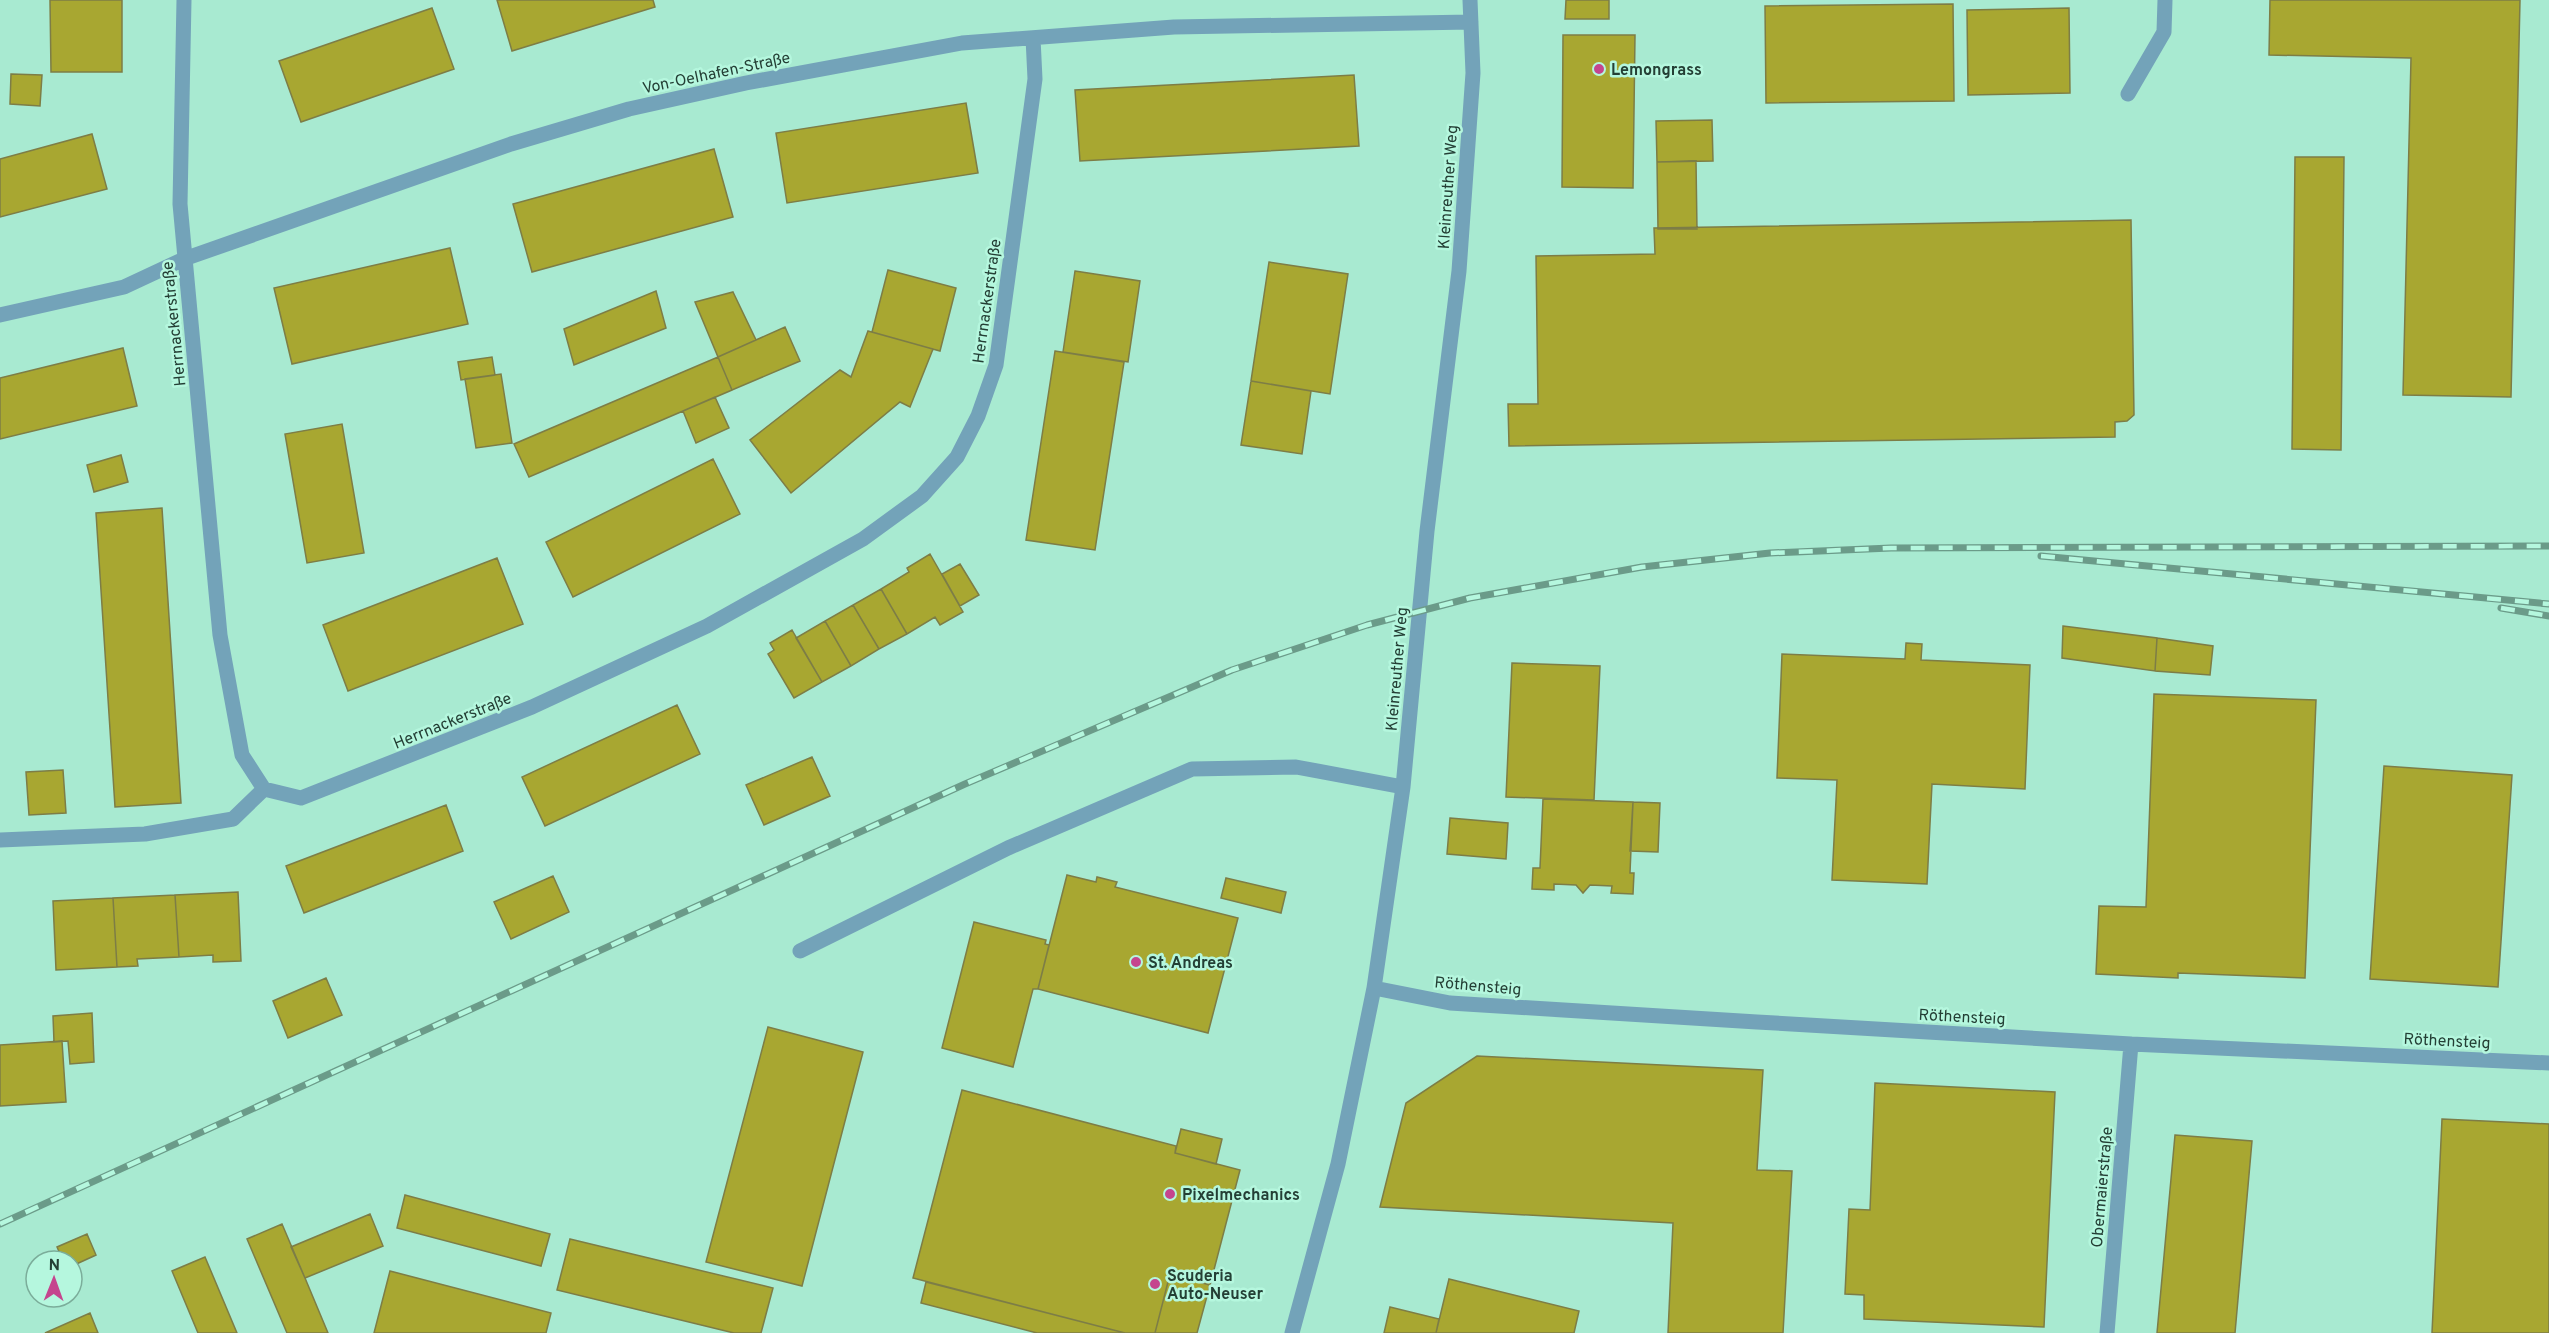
<svg xmlns="http://www.w3.org/2000/svg" width="2549" height="1333" font-family="Overpass,sans-serif">
	<rect width="100%" height="100%" fill="#a8ead1"/>
	<path fill="#a8a731" stroke="#7d7d46" stroke-width="1.5" d="M 50,0 L 122,0 L 122,72 L 51,72 Z
		M 497,0 L 653,0 L 655,7 L 512,51 Z
		M 1566,0 L 1609,0 L 1609,19 L 1565,19 Z
		M 2270,0 L 2520,0 L 2511,397 L 2403,395 L 2411,58 L 2269,55 Z
		M 1953,4 L 1954,101 L 1766,103 L 1765,6 Z
		M 432,8 L 454,69 L 301,122 L 279,61 Z
		M 2069,8 L 2070,93 L 1968,95 L 1967,10 Z
		M 1563,35 L 1635,35 L 1633,188 L 1562,187 Z
		M 11,74 L 42,75 L 40,106 L 10,104 Z
		M 1354,75 L 1359,146 L 1080,161 L 1075,90 Z
		M 966,103 L 978,173 L 787,203 L 776,133 Z
		M 1712,120 L 1713,161 L 1657,162 L 1656,121 Z
		M 92,134 L 107,189 L 0,217 L 0,159 Z
		M 714,149 L 733,217 L 532,272 L 513,204 Z
		M 2295,157 L 2344,157 L 2341,450 L 2292,449 Z
		M 1696,161 L 1697,229 L 1658,229 L 1657,162 Z
		M 2131,220 L 2134,415 L 2127,421 L 2115,422 L 2115,437 L 1509,446 L 1508,404 L 1538,404 L 1536,256 L 1655,254 L 1654,228 Z
		M 450,248 L 468,324 L 292,364 L 274,288 Z
		M 1269,262 L 1348,274 L 1330,394 L 1251,381 Z
		M 888,270 L 956,288 L 940,351 L 872,332 Z
		M 1075,271 L 1140,281 L 1128,362 L 1063,352 Z
		M 656,291 L 666,328 L 574,365 L 564,329 Z
		M 733,292 L 756,340 L 718,357 L 695,302 Z
		M 785,327 L 800,361 L 732,390 L 718,357 Z
		M 868,331 L 933,349 L 910,407 L 900,402 L 791,493 L 750,440 L 840,370 L 851,377 Z
		M 123,348 L 137,406 L 0,439 L 0,378 Z
		M 1055,351 L 1124,362 L 1095,550 L 1026,540 Z
		M 492,357 L 495,375 L 461,380 L 458,362 Z
		M 718,357 L 732,390 L 529,477 L 514,444 Z
		M 501,374 L 512,443 L 476,448 L 465,379 Z
		M 1251,381 L 1311,391 L 1302,454 L 1241,445 Z
		M 715,397 L 729,428 L 696,443 L 683,411 Z
		M 342,424 L 364,553 L 307,563 L 285,434 Z
		M 121,455 L 128,482 L 94,492 L 87,465 Z
		M 713,459 L 740,514 L 573,597 L 546,542 Z
		M 162,508 L 181,803 L 115,807 L 96,513 Z
		M 930,554 L 963,612 L 940,625 L 935,617 L 907,634 L 881,589 L 909,572 L 907,568 Z
		M 497,558 L 523,624 L 348,691 L 323,625 Z
		M 960,564 L 979,595 L 960,606 L 942,574 Z
		M 881,589 L 907,634 L 879,649 L 853,605 Z
		M 853,605 L 879,649 L 851,666 L 825,621 Z
		M 825,621 L 851,666 L 822,682 L 796,638 Z
		M 2063,626 L 2157,638 L 2155,671 L 2062,658 Z
		M 792,630 L 822,682 L 794,698 L 768,654 L 774,650 L 770,643 Z
		M 2157,638 L 2213,646 L 2210,675 L 2155,671 Z
		M 1906,643 L 1922,644 L 1921,660 L 2030,665 L 2025,789 L 1932,784 L 1927,884 L 1832,880 L 1837,780 L 1777,778 L 1782,654 L 1905,659 Z
		M 1512,663 L 1600,666 L 1594,800 L 1506,797 Z
		M 2154,694 L 2316,700 L 2305,978 L 2178,973 L 2178,978 L 2096,974 L 2099,906 L 2146,907 Z
		M 677,705 L 700,754 L 545,826 L 522,777 Z
		M 812,757 L 830,796 L 764,825 L 746,785 Z
		M 2384,766 L 2512,775 L 2498,987 L 2370,979 Z
		M 63,770 L 66,813 L 29,815 L 26,772 Z
		M 1543,799 L 1633,802 L 1630,873 L 1634,873 L 1633,894 L 1611,893 L 1612,886 L 1590,885 L 1583,893 L 1576,885 L 1554,884 L 1554,890 L 1532,889 L 1533,868 L 1540,868 Z
		M 1633,802 L 1660,803 L 1658,852 L 1630,851 Z
		M 446,805 L 463,851 L 304,913 L 286,866 Z
		M 1450,818 L 1508,823 L 1506,859 L 1447,854 Z
		M 1067,875 L 1096,882 L 1097,877 L 1117,882 L 1115,887 L 1238,918 L 1208,1033 L 1038,989 Z
		M 553,876 L 569,912 L 511,939 L 494,902 Z
		M 1226,878 L 1286,892 L 1281,913 L 1221,898 Z
		M 238,892 L 241,961 L 213,962 L 213,955 L 179,957 L 175,895 Z
		M 175,895 L 179,957 L 137,959 L 138,966 L 117,967 L 113,898 Z
		M 113,898 L 117,967 L 56,970 L 53,901 Z
		M 974,922 L 1046,940 L 1045,944 L 1049,945 L 1038,989 L 1033,989 L 1013,1067 L 942,1048 Z
		M 326,978 L 342,1015 L 288,1038 L 273,1001 Z
		M 92,1013 L 94,1062 L 70,1064 L 68,1041 L 54,1042 L 53,1016 Z
		M 768,1027 L 863,1052 L 802,1286 L 706,1262 Z
		M 62,1041 L 66,1102 L 0,1106 L 0,1045 Z
		M 1477,1056 L 1763,1070 L 1757,1170 L 1792,1171 L 1783,1333 L 1668,1333 L 1673,1223 L 1380,1207 L 1406,1103 Z
		M 1875,1083 L 2055,1092 L 2044,1327 L 1864,1319 L 1864,1295 L 1845,1294 L 1849,1209 L 1870,1210 Z
		M 962,1090 L 1176,1146 L 1175,1153 L 1240,1170 L 1210,1285 L 1170,1274 L 1155,1333 L 1125,1333 L 913,1278 Z
		M 2442,1119 L 2549,1124 L 2549,1333 L 2432,1333 Z
		M 1181,1129 L 1222,1139 L 1216,1164 L 1175,1153 Z
		M 2175,1135 L 2252,1141 L 2235,1333 L 2157,1333 Z
		M 405,1195 L 550,1234 L 541,1266 L 397,1228 Z
		M 370,1214 L 383,1246 L 305,1278 L 291,1247 Z
		M 282,1224 L 305,1278 L 328,1333 L 287,1333 L 247,1239 Z
		M 87,1234 L 96,1255 L 72,1266 L 72,1261 L 63,1261 L 57,1247 Z
		M 570,1239 L 773,1288 L 761,1333 L 734,1333 L 557,1290 Z
		M 205,1257 L 237,1333 L 198,1333 L 172,1271 Z
		M 390,1271 L 551,1313 L 546,1333 L 374,1333 Z
		M 1170,1274 L 1210,1285 L 1197,1333 L 1155,1333 Z
		M 1449,1279 L 1579,1311 L 1574,1333 L 1436,1333 Z
		M 926,1282 L 1125,1333 L 1037,1333 L 921,1303 Z
		M 1390,1307 L 1439,1319 L 1436,1333 L 1384,1333 Z
		M 90,1313 L 98,1333 L 45,1333 Z"/>
	<g fill="none" stroke-linecap="round" stroke-linejoin="round">
		<path stroke="#73a3b9" stroke-width="15" d="M 184,0 L 180,204 L 220,635 L 242,755 L 264,789 L 301,798 L 532,707 L 707,626 L 863,539 L 922,496 L 957,457 L 978,416 L 996,365 L 1035,79 L 1033,38
			M 2128,94 L 2164,32 L 2165,0
			M 0,315 L 124,287 L 184,259 L 511,144 L 629,109 L 746,83 L 962,43 L 1174,27 L 1471,22
			M 0,840 L 145,834 L 233,819 L 264,789
			M 800,951 L 1008,848 L 1192,769 L 1296,767 L 1403,787
			M 1374,988 L 1450,1003 L 1757,1022 L 2131,1044 L 2549,1063
			M 1292,1333 L 1338,1164 L 1374,988 L 1403,787 L 1427,531 L 1459,271 L 1473,73 L 1470,0
			M 2107,1333 L 2131,1044"/>
		<defs>
			<path id="rail" d="M 2041,556 L 2549,604
				M 2501,608 L 2549,616
				M 0,1224 L 965,784 L 1232,670 L 1367,625 L 1470,598 L 1642,567 L 1770,553 L 1891,548 L 2549,546"/>
		</defs>
		<use href="#rail" stroke="#6b9b89" stroke-width="7"/>
		<use href="#rail" stroke="#b5f7de" stroke-width="4.5" stroke-dasharray="14" stroke-linecap="butt"/>
	</g>
	<g fill="#c5458e" stroke="#b5f7de" stroke-width="2">
		<circle cx="1599" cy="69" r="6"/>
		<circle cx="1136" cy="962" r="6"/>
		<circle cx="1170" cy="1194" r="6"/>
		<circle cx="1155" cy="1284" r="6"/>
	</g>
	<g text-anchor="middle" stroke-width="5" stroke-linejoin="round" paint-order="stroke">
		<g font-size="16" font-weight="bold" fill="#243f35" stroke="#b5f7de" text-anchor="start">
			<text x="1611" y="75">Lemongrass</text>
			<text x="1148" y="968">St. Andreas</text>
			<text x="1182" y="1200">Pixelmechanics</text>
			<text x="1167" y="1281">Scuderia<tspan x="1167" dy="18">Auto-Neuser</tspan></text>
		</g>
		<g font-size="16" fill="#243f35" stroke="#b5f7de">
			<text transform="translate(716 72) rotate(-12)" y="6">Von-Oelhafen-Straße</text>
			<text transform="translate(1447 187) rotate(-86)" y="6">Kleinreuther Weg</text>
			<text transform="translate(986 301) rotate(-82)" y="6">Herrnackerstraße</text>
			<text transform="translate(173 324) rotate(-96)" y="6">Herrnackerstraße</text>
			<text transform="translate(1396 669) rotate(-85)" y="6">Kleinreuther Weg</text>
			<text transform="translate(452 720) rotate(-22)" y="6">Herrnackerstraße</text>
			<text transform="translate(1478 985) rotate(5)" y="6">Röthensteig</text>
			<text transform="translate(1962 1016) rotate(3)" y="6">Röthensteig</text>
			<text transform="translate(2447 1040) rotate(3)" y="6">Röthensteig</text>
			<text transform="translate(2101 1187) rotate(-85)" y="6">Obermaierstraße</text>
		</g>
	</g>
	<g transform="translate(54 1279) rotate(1)"><circle r="28" fill="#b5f7de" stroke="#7bad9a" stroke-width="1.5"/>
	<path d="M0-4.5L10 22L0 15L-10 22Z" fill="#c5458e"/>
	<text y="-9" font-size="16" font-weight="bold" text-anchor="middle" fill="#243f35">N</text>
	</g>
</svg>
